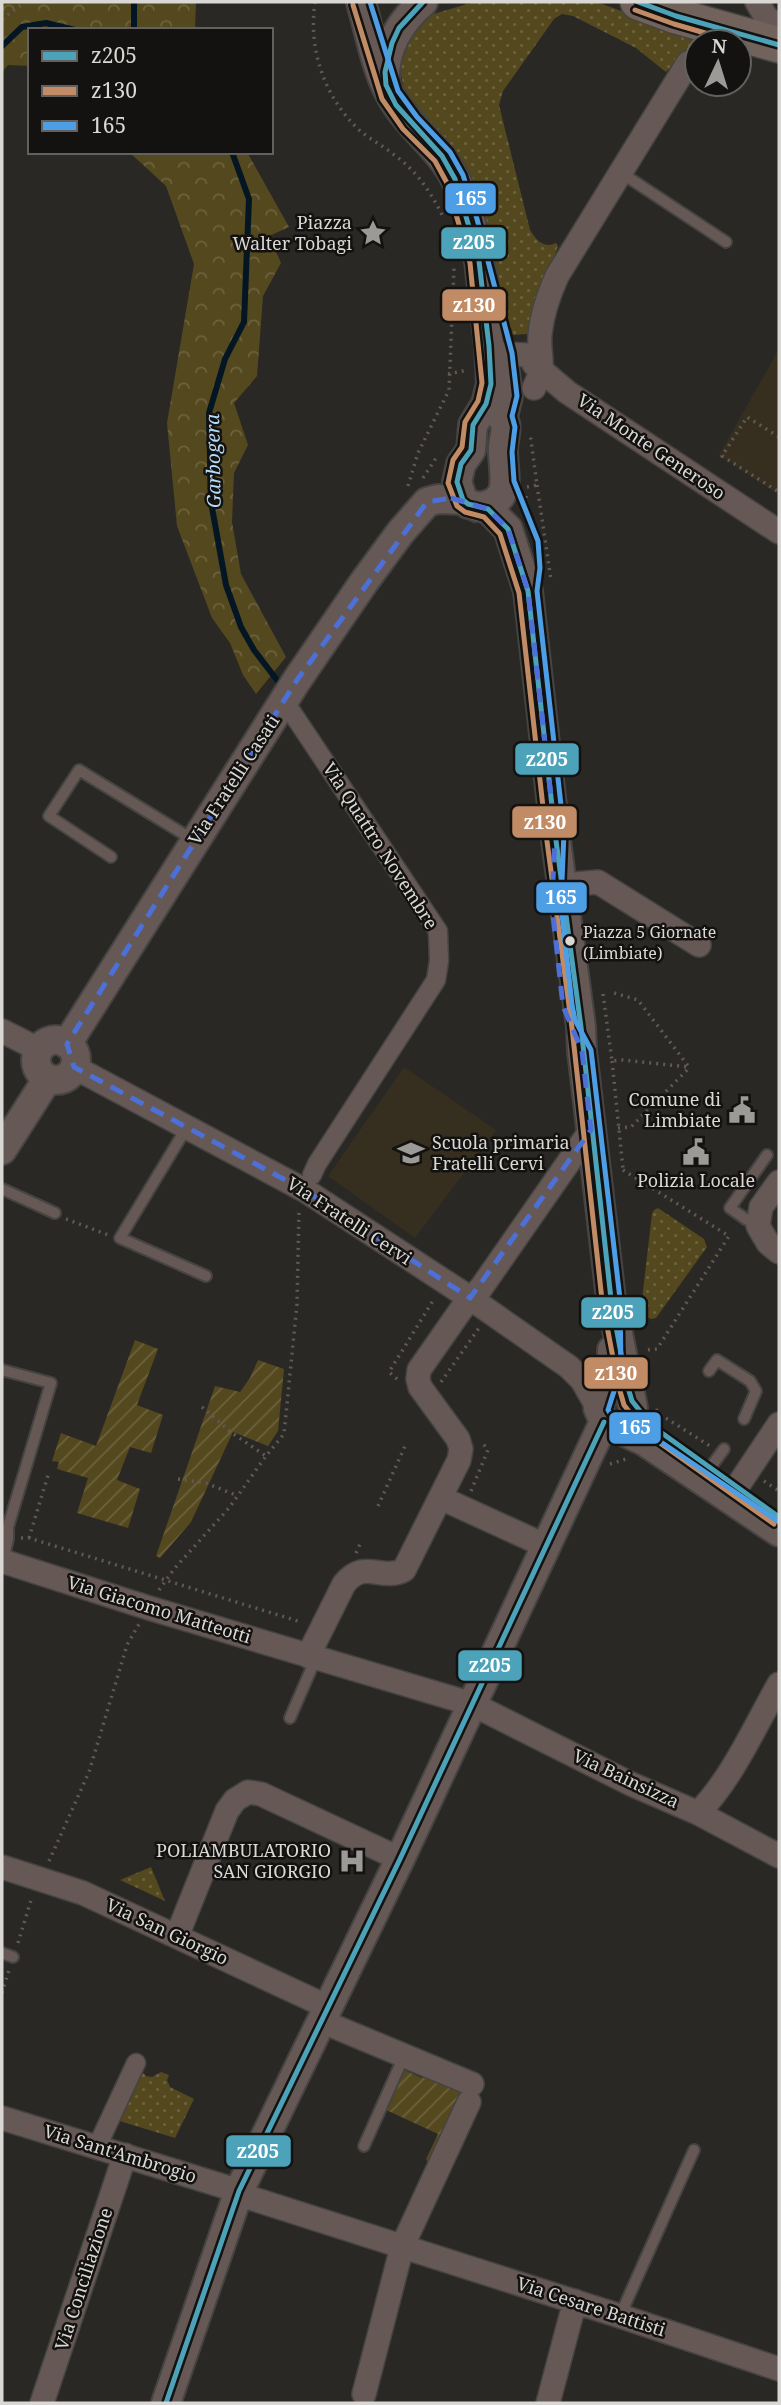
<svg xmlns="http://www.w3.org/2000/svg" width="781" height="2405" font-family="'Noto Serif',serif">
	<defs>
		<pattern id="grass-dots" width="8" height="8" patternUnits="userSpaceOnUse" patternTransform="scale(1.75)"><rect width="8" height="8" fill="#54481e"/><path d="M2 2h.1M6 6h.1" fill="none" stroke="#6c623e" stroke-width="1.8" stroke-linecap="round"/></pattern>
		<pattern id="forest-crowns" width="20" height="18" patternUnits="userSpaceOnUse" patternTransform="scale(1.75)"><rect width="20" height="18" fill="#54481e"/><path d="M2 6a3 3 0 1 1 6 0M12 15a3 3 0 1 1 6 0" fill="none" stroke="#6c623e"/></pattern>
		<pattern id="garden-furrows" width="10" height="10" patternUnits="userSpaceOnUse" patternTransform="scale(1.75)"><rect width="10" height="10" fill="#54481e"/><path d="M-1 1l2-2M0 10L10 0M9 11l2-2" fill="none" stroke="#6c623e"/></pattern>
	</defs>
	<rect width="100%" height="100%" fill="#2a2825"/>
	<path fill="#362f20" d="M 779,349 L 779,495 L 719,455 Z
		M 404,1067 L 496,1130 L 415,1238 L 328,1176 Z"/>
	<path fill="url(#grass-dots)" d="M 474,2 L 597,2 L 667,28 L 724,42 L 697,42 L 697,53 L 684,53 L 666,72 L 636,48 L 573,16 L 562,14 L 554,19 L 503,91 L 499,105 L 530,230 C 536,240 544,249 556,243 L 558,246 L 527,334 L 513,335 L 511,328 L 503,329 L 470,177 L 452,147 L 412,102 L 405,91 L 401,76 L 400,58 L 404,44 L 418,25 L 430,15 Z
		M 658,1208 L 704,1239 L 707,1247 L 656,1318 L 651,1319 L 643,1315 L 641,1308 L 652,1214 L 654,1210 Z
		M 151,1867 L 165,1901 L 120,1880 Z
		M 138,2067 L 146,2076 L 152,2077 L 161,2072 L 169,2075 L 167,2080 L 170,2087 L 194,2099 L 175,2138 L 113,2119 Z"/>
	<path fill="url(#forest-crowns)" d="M 2,2 L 196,2 L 195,30 L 30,30 L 30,66 L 8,65 L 2,72 Z
		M 129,152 L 247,152 L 289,227 L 269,236 L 281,263 L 263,296 L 257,376 L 234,403 L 248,445 L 234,473 L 232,522 L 241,574 L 286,657 L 256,694 L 243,675 L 230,643 L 212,618 L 177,526 L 167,423 L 194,264 L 166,186 Z"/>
	<path fill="url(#garden-furrows)" d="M 135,1340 L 158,1349 L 137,1405 L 163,1415 L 151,1453 L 130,1447 L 117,1480 L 140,1489 L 128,1528 L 77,1513 L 88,1478 L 57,1469 L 59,1462 L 52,1461 L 61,1433 L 96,1446 Z
		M 258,1360 L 284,1369 L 278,1431 L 268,1446 L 233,1432 L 191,1522 L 160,1558 L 156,1556 L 215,1386 L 240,1392 L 250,1378 Z
		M 402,2069 L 422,2078 L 426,2071 L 469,2089 L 430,2166 L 426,2159 L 438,2134 L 384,2109 Z"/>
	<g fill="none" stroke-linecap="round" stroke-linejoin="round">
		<path stroke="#041623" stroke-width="6" d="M 134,30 L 134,2
			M 2,46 L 22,27 L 46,23 L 75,30
			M 232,152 L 249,199 L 244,322 L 225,359 L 209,413 L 211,502 L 226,585 L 241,627 L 254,650 L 277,680"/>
		<defs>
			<path id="service" d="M 620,172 L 726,242
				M 111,857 L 49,816 L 79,770 L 195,841
				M 187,1127 L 120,1238 L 206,1276
				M 2,1189 L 55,1213
				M 758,1221 L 747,1220 L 730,1208 L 767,1155
				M 2,1370 L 51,1383 L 8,1527 L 8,1539 L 3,1561
				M 709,1371 L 717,1360 L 750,1381 L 756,1391 L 744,1419
				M 710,1468 L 724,1449
				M 290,1718 L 316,1658
				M 2,1953 L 13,1957
				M 364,2146 L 404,2056
				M 620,2316 L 694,2150"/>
			<path id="pedestrian" d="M 285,702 L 438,931 L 439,961 L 436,980 L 317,1164 L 312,1175
				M 102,2136 L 136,2063"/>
			<path id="minor" d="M 757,2 L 766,17 L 779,27
				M 503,354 L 529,355
				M 534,364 L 567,392 L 779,532
				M 534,388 C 547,362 538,359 540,334 C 542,314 549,294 557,276 L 688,63
				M 564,885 L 598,882 L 699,945
				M 2,1031 L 38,1049
				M 74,1067 L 306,1191 L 470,1298 L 569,1367 L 582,1380 L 598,1408
				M 779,1182 L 761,1207 L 758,1226 L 768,1243 L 779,1252
				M 737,1487 L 779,1424
				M 441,1498 L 546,1546
				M 2,1561 L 149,1608 L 472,1704 L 631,1784 L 698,1813 L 779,1856
				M 308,1656 L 344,1584 C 365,1558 380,1582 404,1570 L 459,1460 L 461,1449 L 458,1439 L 420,1387 L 418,1379 L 419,1370 L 463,1307 L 481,1288 L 591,1130
				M 698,1813 C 732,1779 755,1726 779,1684
				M 2,1867 L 83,1893 L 328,2007
				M 177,1936 L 227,1811 L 235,1800 L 248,1792 L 261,1794 L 400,1859
				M 321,2021 L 472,2084
				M 2,2118 L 239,2191
				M 238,2194 L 620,2316 L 779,2369
				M 364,2394 L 402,2247 L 469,2102
				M 42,2403 L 125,2155
				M 548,2403 L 575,2301"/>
			<path id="tertiary" d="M 361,2 C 370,33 377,77 396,104 C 414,131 441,150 456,180 C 471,211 475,246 483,279
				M 385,79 C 384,48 401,21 423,2
				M 479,261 L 489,346 L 491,384 L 486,404 L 473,425 L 471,450 L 461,464 L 457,482 L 463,500 L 468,504 L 488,509 L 508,529 L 528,591 L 555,833 L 581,1027 L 582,1051 L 611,1299 L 633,1408 C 633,1421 624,1427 611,1426
				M 503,416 L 508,396 L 504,366
				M 477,507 C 516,503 502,473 503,448 C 504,433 511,424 497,412 L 488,411
				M36 1060a20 20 0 1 1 40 0a20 20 0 1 1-40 0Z
				M 67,1044 L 297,680 L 364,582 L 400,533 L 427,502 L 438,499 L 463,500
				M 2,1150 L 48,1078
				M 612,1350 L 612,1373 L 598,1408 L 604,1422 L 644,1441 L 779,1532
				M 166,2403 L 239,2191 L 400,1859 L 604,1422"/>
			<path id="primary" d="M 638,2 L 676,16 L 779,45"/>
		</defs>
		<use href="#service" stroke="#454442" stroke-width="14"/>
		<use href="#pedestrian" stroke="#454442" stroke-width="21"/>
		<use href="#minor" stroke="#454442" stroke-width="26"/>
		<use href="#tertiary" stroke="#454442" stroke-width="32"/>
		<use href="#primary" stroke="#454442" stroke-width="38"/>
		<path stroke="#615955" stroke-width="3.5" stroke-dasharray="2 5" stroke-linecap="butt" d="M 315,2 C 308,49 324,96 358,129 C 369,139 382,145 393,154 C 416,170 431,192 443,217
			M 2,19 L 25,2
			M 448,374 L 468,370
			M 779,437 L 747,417 L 722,456 L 779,492
			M 423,478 L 436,458
			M 537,485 L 551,580
			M 408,486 L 418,453 L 449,390 L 454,268
			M 527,487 L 537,485 L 530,433
			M 526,496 L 527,515
			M 603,994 L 612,1061 L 623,1060 L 689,1067 L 638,1000 L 611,992
			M 612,1061 L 623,1169
			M 618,1128 L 631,1127 L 689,1068
			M 623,1170 L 729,1236 L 657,1349 L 644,1350
			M 66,1219 L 108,1235
			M 397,1379 L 389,1372 L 434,1299
			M 441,1382 L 479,1328
			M 202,1407 L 232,1433 L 266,1456
			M 656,1409 L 658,1413 L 710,1446
			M 610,1464 L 626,1459
			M 178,1479 L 206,1483 L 238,1496
			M 764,1481 L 779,1491
			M 471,1491 L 488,1450 L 481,1441
			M 378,1506 L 406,1444
			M 21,1538 L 29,1538 L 301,1622
			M 29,1538 L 49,1472
			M 356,1553 L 361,1542
			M 159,1590 L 174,1569 L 229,1508 L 266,1456 L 284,1434 L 297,1304 L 299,1209
			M 49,1861 L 89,1772 L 127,1645 L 139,1624
			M 18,1943 L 32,1897
			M 2,1993 L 9,1970"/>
		<use href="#service" stroke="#665955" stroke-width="10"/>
		<use href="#pedestrian" stroke="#665955" stroke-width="18"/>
		<use href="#minor" stroke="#665955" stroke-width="23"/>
		<use href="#tertiary" stroke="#665955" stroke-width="28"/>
		<use href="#primary" stroke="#71625c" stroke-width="35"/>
		<defs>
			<path id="bus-1" d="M 423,2 L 399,28 L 392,43 L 385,72 L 386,85 L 396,105 L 442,156 L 455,179 L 479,261 L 489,346 L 491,384 L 486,404 L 473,425 L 471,450 L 461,464 L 457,482 L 463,500 L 468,504 L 488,509 L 508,529 L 528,591 L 555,833 L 581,1027 L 611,1299 L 626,1381 L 632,1401 L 652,1426 L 779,1517
				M 638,2 L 676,16 L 779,45
				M 166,2403 L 239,2191 L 400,1859 L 604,1422"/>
			<path id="bus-2" d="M 353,5 L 382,99 L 403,129 L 435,161 L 447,183 L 470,263 L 482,383 L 478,401 L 465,422 L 462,447 L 453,460 L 448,483 L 457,506 L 465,512 L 484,517 L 500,534 L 519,593 L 546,834 L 572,1028 L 602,1300 L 618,1384 L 624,1405 L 646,1433 L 774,1524
				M 635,10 L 674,24 L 736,42"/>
			<path id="bus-3" d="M 370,2 L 398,91 L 417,117 L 450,152 L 463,175 L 477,219 L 512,353 L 517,396 L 512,416 L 515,427 L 512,452 L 514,481 L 538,541 L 540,568 L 537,591 L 564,832 L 561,905 L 572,1005 L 575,1020 L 591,1050 L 620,1299 L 621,1369 L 608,1410 L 613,1418 L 649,1434 L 779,1522"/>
		</defs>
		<use href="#bus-1" stroke="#131210" stroke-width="10"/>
		<use href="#bus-2" stroke="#131210" stroke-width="10"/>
		<use href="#bus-3" stroke="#131210" stroke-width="10"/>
		<use href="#bus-1" stroke="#4ca2b8" stroke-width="5"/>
		<use href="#bus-2" stroke="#c18c65" stroke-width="5"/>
		<use href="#bus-3" stroke="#4d9ee5" stroke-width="5"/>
	</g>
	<path fill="none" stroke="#4c70d7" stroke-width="5" stroke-dasharray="14 9" stroke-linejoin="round" d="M 451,498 L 488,509 L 508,529 L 528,591 L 555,833 L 552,905 L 563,1006 L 582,1051 L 591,1130 L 470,1298 L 306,1191 L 74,1067 L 67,1044 L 297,680 L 427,502 Z"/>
	<defs>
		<symbol id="sight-bare" viewBox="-9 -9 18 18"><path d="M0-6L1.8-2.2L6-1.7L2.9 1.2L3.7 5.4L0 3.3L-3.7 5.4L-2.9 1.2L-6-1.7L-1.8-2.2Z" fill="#9c9a97" stroke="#131210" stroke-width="2.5" paint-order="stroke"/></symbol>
		<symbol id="civic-bare" viewBox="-9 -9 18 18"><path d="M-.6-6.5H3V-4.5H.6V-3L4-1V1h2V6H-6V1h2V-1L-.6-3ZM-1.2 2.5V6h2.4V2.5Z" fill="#9c9a97" stroke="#131210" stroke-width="2.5" paint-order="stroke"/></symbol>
		<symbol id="school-bare" viewBox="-9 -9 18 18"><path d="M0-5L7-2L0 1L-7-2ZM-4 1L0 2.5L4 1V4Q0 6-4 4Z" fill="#9c9a97" stroke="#131210" stroke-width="2.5" paint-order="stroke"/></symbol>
		<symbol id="hospital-bare" viewBox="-9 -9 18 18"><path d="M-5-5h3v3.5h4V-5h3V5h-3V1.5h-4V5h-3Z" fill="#9c9a97" stroke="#131210" stroke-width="2.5" paint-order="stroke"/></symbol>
	</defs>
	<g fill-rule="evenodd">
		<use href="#sight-bare" x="354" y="214" width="38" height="38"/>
		<use href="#civic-bare" x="723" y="1091" width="38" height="38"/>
		<use href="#civic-bare" x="677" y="1133" width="38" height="38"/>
		<use href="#school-bare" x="392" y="1134" width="38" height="38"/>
		<use href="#hospital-bare" x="333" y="1842" width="38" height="38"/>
	</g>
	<circle fill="#d9d8d5" stroke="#131210" stroke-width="2.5" cx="570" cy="941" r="6"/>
	<g text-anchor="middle" stroke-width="5" stroke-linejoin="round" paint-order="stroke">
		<g font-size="16" fill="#d9d8d5" stroke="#131210" text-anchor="start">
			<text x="583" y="938">Piazza 5 Giornate<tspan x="583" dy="21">(Limbiate)</tspan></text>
		</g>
		<g font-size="18" fill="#d9d8d5" stroke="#131210" text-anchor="end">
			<text x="352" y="229">Piazza<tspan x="352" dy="21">Walter Tobagi</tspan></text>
			<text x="721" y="1106">Comune di<tspan x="721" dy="21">Limbiate</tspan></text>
			<text x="432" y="1149" text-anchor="start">Scuola primaria<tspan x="432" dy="21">Fratelli Cervi</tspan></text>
			<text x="696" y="1187" text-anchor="middle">Polizia Locale</text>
			<text x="331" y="1857">POLIAMBULATORIO<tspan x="331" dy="21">SAN GIORGIO</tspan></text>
		</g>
		<g font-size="18" fill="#d9d8d5" stroke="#131210">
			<text transform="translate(651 447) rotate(34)" y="6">Via Monte Generoso</text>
			<text transform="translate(234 780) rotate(-57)" y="6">Via Fratelli Casati</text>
			<text transform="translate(380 846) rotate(57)" y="6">Via Quattro Novembre</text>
			<text transform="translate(349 1221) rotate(33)" y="6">Via Fratelli Cervi</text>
			<text transform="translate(159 1610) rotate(17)" y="6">Via Giacomo Matteotti</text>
			<text transform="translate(626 1779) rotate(25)" y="6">Via Bainsizza</text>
			<text transform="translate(167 1932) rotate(25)" y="6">Via San Giorgio</text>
			<text transform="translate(120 2154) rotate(17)" y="6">Via Sant'Ambrogio</text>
			<text transform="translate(84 2279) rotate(-72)" y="6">Via Conciliazione</text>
			<text transform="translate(591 2307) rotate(18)" y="6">Via Cesare Battisti</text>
		</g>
		<g font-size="19" font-style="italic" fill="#b4dcfb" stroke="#131210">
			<text transform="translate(213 461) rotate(-91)" y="7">Garbogera</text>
		</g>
	</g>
	<g stroke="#131210" stroke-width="2.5">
		<rect x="444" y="182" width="53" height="33" rx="7" fill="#4d9ee5"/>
		<rect x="440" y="226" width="67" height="34" rx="7" fill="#4ca2b8"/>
		<rect x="441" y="288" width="66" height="34" rx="7" fill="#c18c65"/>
		<rect x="514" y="742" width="66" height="34" rx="7" fill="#4ca2b8"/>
		<rect x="511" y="805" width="67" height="34" rx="7" fill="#c18c65"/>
		<rect x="535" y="881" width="53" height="33" rx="7" fill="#4d9ee5"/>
		<rect x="580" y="1296" width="67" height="33" rx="7" fill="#4ca2b8"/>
		<rect x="583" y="1356" width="66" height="34" rx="7" fill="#c18c65"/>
		<rect x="608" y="1411" width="54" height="34" rx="7" fill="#4d9ee5"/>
		<rect x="457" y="1649" width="66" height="33" rx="7" fill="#4ca2b8"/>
		<rect x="225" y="2134" width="67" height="34" rx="7" fill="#4ca2b8"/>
	</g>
	<g font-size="19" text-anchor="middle" font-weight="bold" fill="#fff">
		<text x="471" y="205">165</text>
		<text x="474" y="249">z205</text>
		<text x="474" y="312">z130</text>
		<text x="547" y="766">z205</text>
		<text x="545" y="829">z130</text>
		<text x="561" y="904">165</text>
		<text x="613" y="1319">z205</text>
		<text x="616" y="1380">z130</text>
		<text x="635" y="1434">165</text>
		<text x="490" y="1672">z205</text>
		<text x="258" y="2158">z205</text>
	</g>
	<rect width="781" height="2405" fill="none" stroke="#d9d8d5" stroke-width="7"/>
	<rect x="28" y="28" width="245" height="126" fill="#131210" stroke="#62615f" stroke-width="2"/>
	<rect x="42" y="51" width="35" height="10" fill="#4ca2b8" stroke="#62615f" stroke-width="2"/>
	<text x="91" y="63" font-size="21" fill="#d9d8d5">z205</text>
	<rect x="42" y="86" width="35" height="10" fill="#c18c65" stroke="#62615f" stroke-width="2"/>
	<text x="91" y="98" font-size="21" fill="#d9d8d5">z130</text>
	<rect x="42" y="121" width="35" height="10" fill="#4d9ee5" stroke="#62615f" stroke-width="2"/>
	<text x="91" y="133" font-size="21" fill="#d9d8d5">165</text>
	<g transform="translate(718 63) rotate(4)"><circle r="33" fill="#131210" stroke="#62615f" stroke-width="2"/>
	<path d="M0-5L12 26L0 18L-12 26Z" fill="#9c9a97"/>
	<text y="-10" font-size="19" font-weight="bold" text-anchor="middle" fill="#d9d8d5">N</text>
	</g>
</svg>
